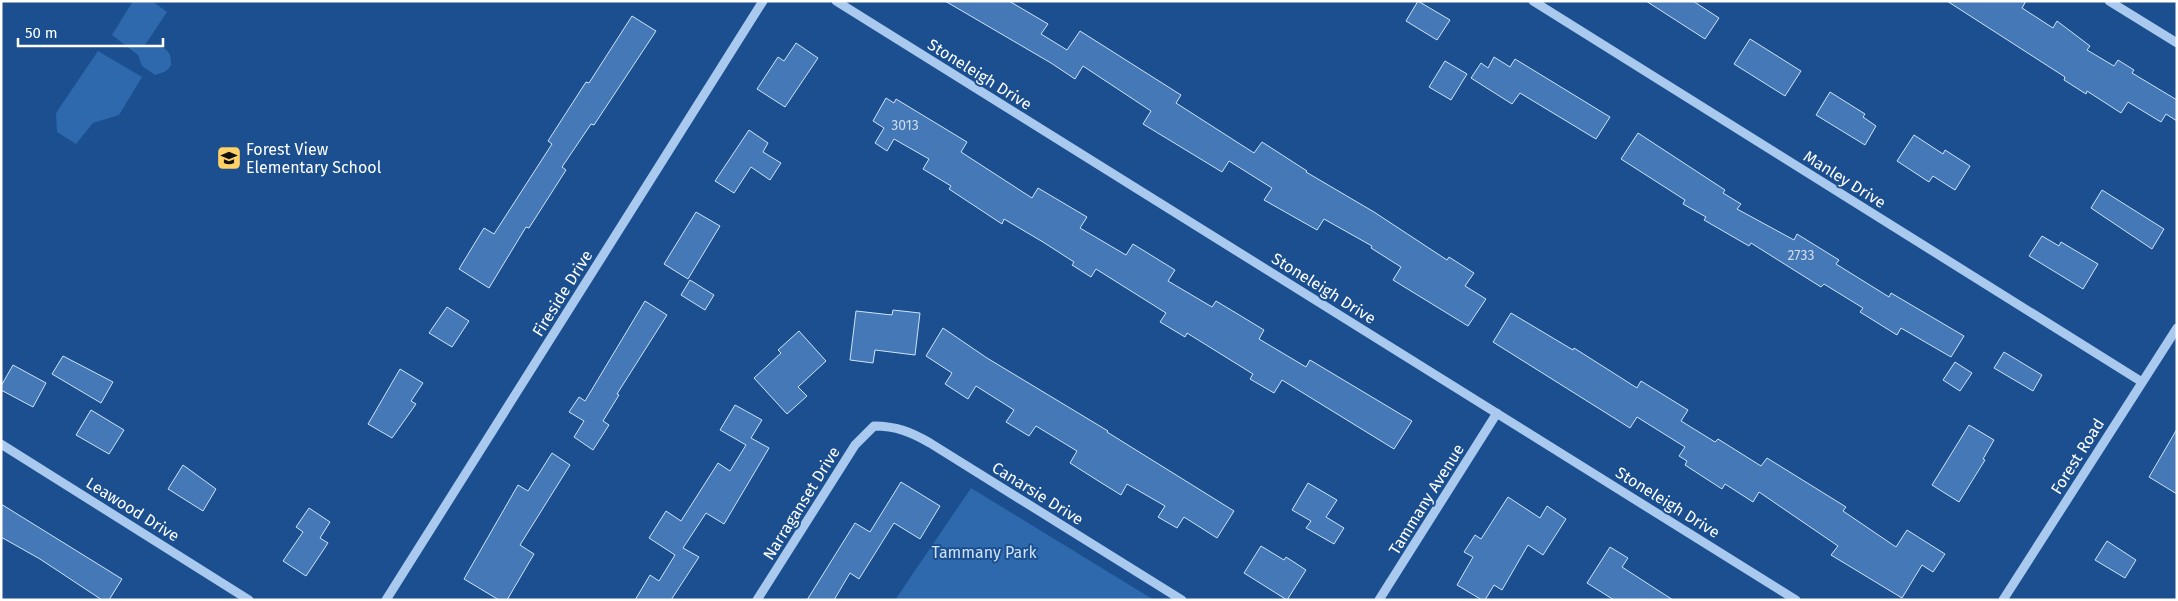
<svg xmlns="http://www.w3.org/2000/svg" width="2178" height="601" font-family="'Fira Sans',sans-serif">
	<rect width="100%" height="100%" fill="#1b4f8f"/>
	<path fill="#2e69ad" d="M 133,1 L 152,1 L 167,12 L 145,45 C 156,45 171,46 171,61 C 171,65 172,65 169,68 C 167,72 160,73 155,75 L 142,66 L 138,55 L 112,35 Z
		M 98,51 L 142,77 L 119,115 L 93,123 L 76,144 L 57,132 L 56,113 Z
		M 971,488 L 1154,600 L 895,600 Z"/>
	<path fill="#4478b7" stroke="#cfe3fa" d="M 945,1 L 1009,1 L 1048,24 L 1041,34 L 1067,50 L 1080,31 L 1181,95 L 1176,103 L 1254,153 L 1262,142 L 1307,171 L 1306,172 L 1374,212 L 1447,260 L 1449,257 L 1474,273 L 1465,286 L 1486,299 L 1468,326 L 1393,280 L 1401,267 L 1371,248 L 1372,246 L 1324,219 L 1317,230 L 1264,200 L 1272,188 L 1229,161 L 1222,172 L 1143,124 L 1151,111 L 1083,66 L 1075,79 L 1051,63 Z
		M 1418,1 L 1450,20 L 1437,40 L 1406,21 Z
		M 1646,1 L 1693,1 L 1719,18 L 1705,39 Z
		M 1947,1 L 2026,1 L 2022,8 L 2053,28 L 2057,21 L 2090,46 L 2087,50 L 2114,66 L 2118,60 L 2134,70 L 2132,73 L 2177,100 L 2177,121 L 2166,114 L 2161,122 L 2128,102 L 2121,113 L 2087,91 L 2086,94 L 2064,80 L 2065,77 Z
		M 632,16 L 656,31 L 594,125 L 591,124 L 562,167 L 566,170 L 529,228 L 526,227 L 489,288 L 459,269 L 484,228 L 494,234 L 552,144 L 548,141 L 586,82 L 589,83 Z
		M 1750,39 L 1801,71 L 1785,96 L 1734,64 Z
		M 796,43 L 818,58 L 785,107 L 757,89 L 778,57 L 784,61 Z
		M 1494,57 L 1510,67 L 1515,59 L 1610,117 L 1596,139 L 1520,93 L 1512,104 L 1471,78 L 1481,63 L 1488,68 Z
		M 1445,61 L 1467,74 L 1451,100 L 1429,87 Z
		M 1830,92 L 1865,114 L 1863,117 L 1876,126 L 1865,145 L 1816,115 Z
		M 886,98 L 894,103 L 896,99 L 967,142 L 961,152 L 1032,198 L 1038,188 L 1087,217 L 1080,228 L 1126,255 L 1133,244 L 1175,270 L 1168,281 L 1212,307 L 1216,301 L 1236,313 L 1264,330 L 1259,339 L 1306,367 L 1310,360 L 1412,421 L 1394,449 L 1282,380 L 1274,393 L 1250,379 L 1253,374 L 1187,333 L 1185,337 L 1160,322 L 1166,313 L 1096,269 L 1091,277 L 1072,265 L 1074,262 L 1043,242 L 1004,219 L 1002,224 L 949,189 L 951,186 L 923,169 L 929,159 L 894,139 L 887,151 L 875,143 L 884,128 L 873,121 Z
		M 749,130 L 768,143 L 763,152 L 781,163 L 770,180 L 751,167 L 734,193 L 715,181 Z
		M 1638,133 L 1725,190 L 1723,193 L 1741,204 L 1737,209 L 1794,240 L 1797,234 L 1839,260 L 1836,264 L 1889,297 L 1891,293 L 1964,336 L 1951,357 L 1901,328 L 1897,335 L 1860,312 L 1863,308 L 1824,284 L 1821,287 L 1751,243 L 1749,246 L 1704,220 L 1706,217 L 1683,204 L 1685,200 L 1621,159 Z
		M 1914,135 L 1943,154 L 1945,150 L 1970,166 L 1955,190 L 1933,176 L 1929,182 L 1897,161 Z
		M 2102,190 L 2164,229 L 2152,249 L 2091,208 Z
		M 696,212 L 720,226 L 688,279 L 664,264 Z
		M 2042,236 L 2059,246 L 2061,242 L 2098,264 L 2083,289 L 2029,256 Z
		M 690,280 L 714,295 L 705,310 L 681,295 Z
		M 645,301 L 667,315 L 617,394 L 619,395 L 603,421 L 609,425 L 593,450 L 574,437 L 584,421 L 569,412 L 579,397 L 585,401 Z
		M 447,307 L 469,321 L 452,347 L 429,333 Z
		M 893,310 L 920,313 L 915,355 L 875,350 L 873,363 L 850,360 L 856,311 L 892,315 Z
		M 1511,313 L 1573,350 L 1574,348 L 1637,388 L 1641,381 L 1688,410 L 1681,421 L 1715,442 L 1718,439 L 1761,466 L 1767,458 L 1846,507 L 1843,511 L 1896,547 L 1907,530 L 1945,554 L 1933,572 L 1922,565 L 1902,598 L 1831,555 L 1838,546 L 1759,492 L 1753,502 L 1725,484 L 1722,489 L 1685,465 L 1687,461 L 1679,456 L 1685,447 L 1637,417 L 1630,428 L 1493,342 Z
		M 943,328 L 987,358 L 1108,431 L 1107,432 L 1234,511 L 1217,538 L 1184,517 L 1177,528 L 1158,517 L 1165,506 L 1127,484 L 1121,495 L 1100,482 L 1070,463 L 1077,451 L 1036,426 L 1029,436 L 1006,422 L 1014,410 L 976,386 L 968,399 L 945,384 L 952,373 L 926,356 Z
		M 799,331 L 826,361 L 798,387 L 807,396 L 787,414 L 754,378 L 781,353 L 778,350 Z
		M 2004,352 L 2042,375 L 2033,391 L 1994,368 Z
		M 63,356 L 113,382 L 101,403 L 52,374 Z
		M 1955,362 L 1972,373 L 1960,391 L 1943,380 Z
		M 13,365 L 46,383 L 33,407 L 1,390 L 1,386 Z
		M 400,369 L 423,383 L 411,401 L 416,404 L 392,438 L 368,424 Z
		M 735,405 L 762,420 L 751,438 L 769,448 L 724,524 L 706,513 L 683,548 L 699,557 L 671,600 L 635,600 L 650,575 L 659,581 L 675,555 L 649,538 L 666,511 L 681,521 L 718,463 L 730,471 L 746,445 L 720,430 Z
		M 91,410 L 124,430 L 109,454 L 76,435 Z
		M 1969,425 L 1994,440 L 1983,459 L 1985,460 L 1959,502 L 1932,485 Z
		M 2177,429 L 2177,494 L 2149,477 Z
		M 552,453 L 570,465 L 520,545 L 534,554 L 507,600 L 499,600 L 464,579 L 518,485 L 528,491 Z
		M 183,465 L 216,489 L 203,511 L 168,489 Z
		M 901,482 L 940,506 L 920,539 L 894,523 L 859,579 L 850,573 L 834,600 L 807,600 L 855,523 L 870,532 Z
		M 1308,483 L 1337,500 L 1326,517 L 1344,528 L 1334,544 L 1306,528 L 1311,521 L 1292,510 Z
		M 1508,497 L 1540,518 L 1547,506 L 1566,519 L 1543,555 L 1528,545 L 1502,590 L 1494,585 L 1485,600 L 1482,600 L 1457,585 L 1473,557 L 1464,552 L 1475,535 L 1481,539 Z
		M 1,504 L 122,579 L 109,600 L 102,600 L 40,559 L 1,537 Z
		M 309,508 L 330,522 L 320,538 L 328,543 L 306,576 L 283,561 L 303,532 L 296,527 Z
		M 2107,541 L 2136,560 L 2125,578 L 2095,560 Z
		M 1261,546 L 1284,560 L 1286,557 L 1306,570 L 1287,600 L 1244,573 Z
		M 1610,547 L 1628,558 L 1622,567 L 1673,600 L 1614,600 L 1587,583 Z"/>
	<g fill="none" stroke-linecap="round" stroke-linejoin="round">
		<path stroke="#a9c9ee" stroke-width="9" d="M 836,1 L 1796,600
			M 1533,1 L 2142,382
			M 2109,1 L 2177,43
			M 1,444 L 249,600
			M 386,600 L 763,1
			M 757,600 L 855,445 L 874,426 C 896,426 911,432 930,443 L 1182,600
			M 1379,600 L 1497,413
			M 2003,600 L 2177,328"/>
	</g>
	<defs>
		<symbol id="school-square" viewBox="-11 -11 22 22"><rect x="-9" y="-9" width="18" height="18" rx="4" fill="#ffd166" stroke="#1b4f8f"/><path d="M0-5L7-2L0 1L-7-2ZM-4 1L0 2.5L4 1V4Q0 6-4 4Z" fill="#111"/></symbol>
	</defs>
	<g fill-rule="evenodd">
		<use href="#school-square" x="215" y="144" width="28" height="28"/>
	</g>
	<g text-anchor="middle" stroke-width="4" stroke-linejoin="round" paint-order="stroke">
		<g font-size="14" fill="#d0dded">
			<text x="905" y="130">3013</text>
			<text x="1801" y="260">2733</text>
		</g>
		<g font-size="16" fill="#fff" stroke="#1b4f8f">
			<text transform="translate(980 74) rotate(32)" y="6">Stoneleigh Drive</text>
			<text transform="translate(1845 179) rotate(32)" y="6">Manley Drive</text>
			<text transform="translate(1324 288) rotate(32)" y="6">Stoneleigh Drive</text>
			<text transform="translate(562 293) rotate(-58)" y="6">Fireside Drive</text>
			<text transform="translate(2077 456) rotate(-58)" y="6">Forest Road</text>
			<text transform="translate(1038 493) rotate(32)" y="6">Canarsie Drive</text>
			<text transform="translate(1426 499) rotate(-58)" y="6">Tammany Avenue</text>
			<text transform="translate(1668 502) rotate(32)" y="6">Stoneleigh Drive</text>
			<text transform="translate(801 503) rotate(-58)" y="6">Narraganset Drive</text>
			<text transform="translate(133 509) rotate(32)" y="6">Leawood Drive</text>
		</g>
		<g font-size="16" fill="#fff" stroke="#1b4f8f" text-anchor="start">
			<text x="246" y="155">Forest View<tspan x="246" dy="18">Elementary School</tspan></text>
		</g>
		<g font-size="16" fill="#cfe3fa" stroke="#1b4f8f">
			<text x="984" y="558">Tammany Park</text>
		</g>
	</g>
	<rect width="2178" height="601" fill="none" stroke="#ffffff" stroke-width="5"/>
	<path d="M18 38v8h145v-8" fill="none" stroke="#ffffff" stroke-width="2.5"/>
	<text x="25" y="38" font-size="15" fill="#ffffff" stroke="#1b4f8f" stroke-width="4" paint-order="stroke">50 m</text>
</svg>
